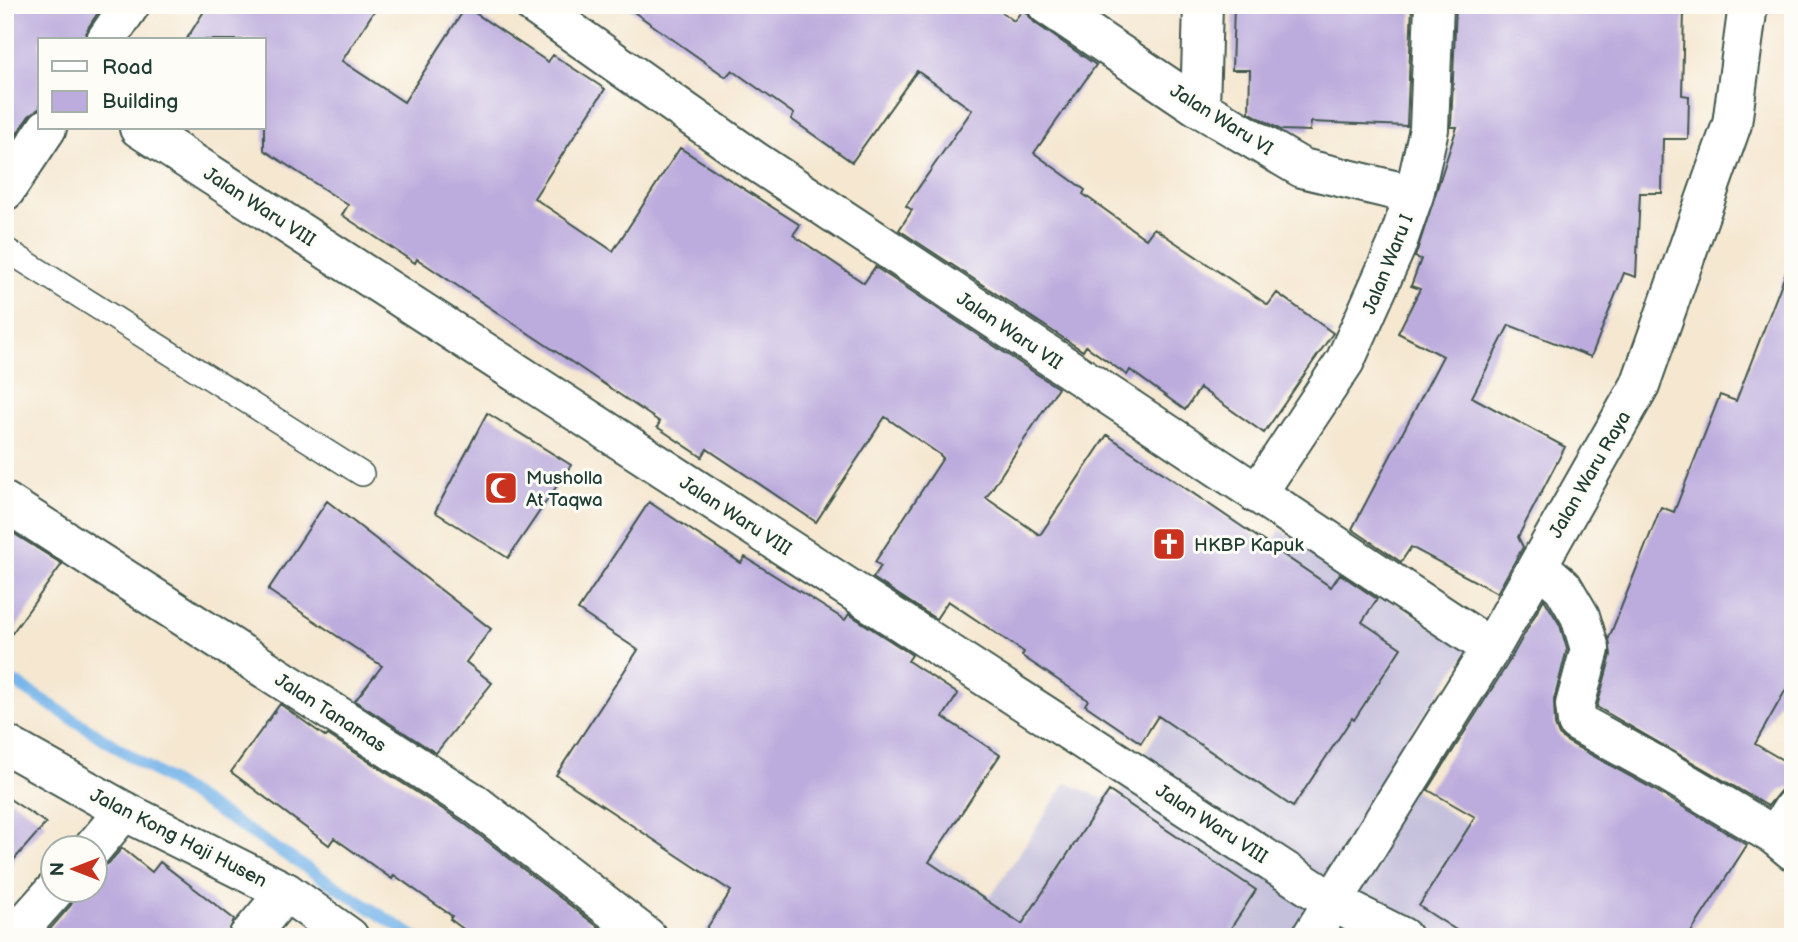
<svg xmlns="http://www.w3.org/2000/svg" width="1798" height="942" font-family="'Balsamiq Sans',sans-serif">
	<rect width="100%" height="100%" fill="#fdfcf7"/>
	<filter id="ink" filterUnits="userSpaceOnUse"><feTurbulence type="fractalNoise" baseFrequency=".0143" numOctaves="2"/><feDisplacementMap in="SourceGraphic" scale="14" xChannelSelector="R" yChannelSelector="G"/><feConvolveMatrix kernelMatrix="1 2 1 2 8 2 1 2 1" color-interpolation-filters="sRGB"/></filter>
	<filter id="wash" filterUnits="userSpaceOnUse"><feTurbulence type="fractalNoise" baseFrequency=".00686" numOctaves="4" result="noise"/><feDisplacementMap in="SourceGraphic" scale="28" xChannelSelector="R" yChannelSelector="G"/><feGaussianBlur stdDeviation="1.57" result="paint"/><feColorMatrix in="noise" values="0 0 0 0 0 0 0 0 0 0 0 0 0 0 0 0 0 1.4 0 .05"/><feComposite in="paint" operator="in"/></filter>
	<g filter="url(#wash)">
		<rect width="100%" height="100%" fill="#f5e7d0"/>
		<path fill="#c5c0db" d="M 1280,530 L 1469,650 L 1384,771 L 1644,937 L 803,937 L 880,819 L 991,896 L 1066,783 L 1114,803 Z"/>
		<g fill="none" stroke-linecap="round" stroke-linejoin="round">
			<path stroke="#76b4e9" stroke-width="12" d="M 5,676 L 415,937"/>
		</g>
		<g id="blocks">
			<path fill="#bcacdd" d="M 5,5 L 103,5 L 88,28 L 84,40 L 40,40 L 40,108 L 29,116 L 5,151 Z
				M 208,5 L 378,5 L 342,61 L 404,102 L 466,7 L 548,62 L 553,55 L 605,89 L 534,198 L 613,251 L 680,148 L 800,225 L 793,235 L 864,283 L 875,267 L 1058,388 L 986,498 L 1040,535 L 1107,435 L 1331,587 L 1340,574 L 1377,599 L 1362,622 L 1401,648 L 1354,720 L 1352,718 L 1293,807 L 1158,716 L 1141,743 L 1085,705 L 1088,700 L 1022,656 L 1024,652 L 948,601 L 936,619 L 873,578 L 881,566 L 875,562 L 943,458 L 939,454 L 885,417 L 816,522 L 707,449 L 702,457 L 657,427 L 660,422 L 576,365 L 417,259 L 415,263 L 342,215 L 348,205 L 264,150 L 264,40 L 186,40 Z
				M 624,5 L 992,5 L 1014,21 L 1023,9 L 1035,23 L 1096,65 L 1034,153 L 1085,190 L 1083,194 L 1146,239 L 1154,228 L 1268,305 L 1277,293 L 1333,333 L 1264,433 L 1200,388 L 1185,410 L 1130,370 L 1127,375 L 1086,346 L 1083,351 L 899,230 L 912,210 L 906,206 L 972,110 L 917,71 L 852,162 L 791,119 L 794,114 L 732,70 L 726,77 Z
				M 1234,5 L 1412,5 L 1407,126 L 1311,122 L 1310,131 L 1281,130 L 1249,112 L 1250,70 L 1232,70 Z
				M 1456,5 L 1583,5 L 1583,7 L 1684,10 L 1682,95 L 1689,96 L 1688,139 L 1663,139 L 1662,193 L 1640,193 L 1636,277 L 1624,273 L 1591,357 L 1509,325 L 1472,397 L 1565,447 L 1518,537 L 1523,547 L 1497,593 L 1411,547 L 1401,562 L 1352,529 L 1443,356 L 1398,333 L 1420,289 L 1411,286 L 1421,259 L 1415,257 L 1457,127 L 1451,127 Z
				M 1790,262 L 1793,263 L 1793,677 L 1755,744 L 1793,766 L 1793,786 L 1782,789 L 1768,806 L 1597,707 L 1611,655 L 1609,638 L 1661,507 L 1674,512 L 1720,395 L 1736,401 Z
				M 487,413 L 571,465 L 508,558 L 435,512 Z
				M 327,501 L 491,629 L 466,662 L 492,683 L 436,753 L 355,701 L 382,666 L 268,590 Z
				M 649,502 L 741,563 L 745,557 L 845,620 L 849,614 L 912,655 L 908,661 L 958,694 L 943,717 L 1000,755 L 929,862 L 1022,924 L 1109,791 L 1256,890 L 1225,937 L 701,937 L 731,891 L 556,775 L 638,650 L 578,610 Z
				M 5,528 L 62,564 L 5,643 Z
				M 1544,599 L 1560,625 L 1567,649 L 1554,700 L 1555,725 L 1559,735 L 1566,741 L 1648,786 L 1747,845 L 1688,937 L 1467,937 L 1419,906 L 1475,817 L 1428,790 L 1510,660 Z
				M 280,704 L 326,737 L 328,735 L 461,821 L 611,937 L 474,937 L 450,919 L 452,916 L 394,875 L 392,879 L 334,838 L 329,845 L 231,772 Z
				M 5,796 L 46,823 L 5,870 Z
				M 122,848 L 152,872 L 160,862 L 234,919 L 227,937 L 43,937 L 71,905 L 76,890 L 94,890 L 94,869 L 101,868 L 109,863 Z"/>
		</g>
	</g>
	<g filter="url(#ink)">
		<use href="#blocks" fill-opacity="0" stroke="#3f564b" stroke-width="2"/>
		<g fill="none" stroke-linecap="round" stroke-linejoin="round">
			<defs>
				<path id="service" d="M 5,249 L 362,474"/>
				<path id="minor" d="M 534,5 L 752,159 L 1491,648
					M 1047,5 L 1200,108 L 1302,168 L 1414,195
					M 1200,108 L 1203,5
					M 139,128 L 1333,902 L 1402,937
					M 1257,494 L 1345,361 L 1396,247 L 1414,195 L 1429,129 L 1434,5
					M 5,502 L 474,803 L 647,937
					M 1538,565 L 1563,587 L 1580,616 L 1590,649 L 1575,705 L 1577,722 L 1659,767 L 1775,836 L 1793,851
					M 1775,836 L 1793,808
					M 93,848 L 124,811
					M 286,892 L 349,937
					M 13,937 L 55,890
					M 1311,937 L 1491,648 L 1640,385 L 1732,124 L 1748,5"/>
				<path id="tertiary" d="M 106,40 L 130,5
					M 5,191 L 47,128
					M 5,744 L 124,811 L 286,892 L 248,937"/>
			</defs>
			<use href="#service" stroke="#3f564b" stroke-width="26"/>
			<use href="#minor" stroke="#3f564b" stroke-width="42"/>
			<use href="#tertiary" stroke="#3f564b" stroke-width="42"/>
			<use href="#service" stroke="#fff" stroke-width="23"/>
			<use href="#minor" stroke="#fff" stroke-width="38"/>
			<use href="#tertiary" stroke="#fff" stroke-width="38"/>
		</g>
	</g>
	<defs>
		<symbol id="mosque-square" viewBox="-11 -11 22 22"><rect x="-9" y="-9" width="18" height="18" rx="4" fill="#c8321e" stroke="#fdfcf7"/><path d="M3.5-4.9A6 6 0 1 0 3.5 4.9A5 5 0 1 1 3.5-4.9Z" fill="#fff"/></symbol>
		<symbol id="church-square" viewBox="-11 -11 22 22"><rect x="-9" y="-9" width="18" height="18" rx="4" fill="#c8321e" stroke="#fdfcf7"/><path d="M-1.2-6h2.4v3.5h3.3v2.4h-3.3V6h-2.4V-.1h-3.3v-2.4h3.3Z" fill="#fff"/></symbol>
	</defs>
	<g fill-rule="evenodd">
		<use href="#mosque-square" x="482" y="469" width="38" height="38"/>
		<use href="#church-square" x="1150" y="525" width="38" height="38"/>
	</g>
	<g text-anchor="middle" stroke-width="6" stroke-linejoin="round" paint-order="stroke">
		<g font-size="19" fill="#1f3d34" stroke="#fdfcf7">
			<text transform="translate(1222 119) rotate(32)" y="7">Jalan Waru VI</text>
			<text transform="translate(260 206) rotate(33)" y="7">Jalan Waru VIII</text>
			<text transform="translate(1387 264) rotate(-68)" y="7">Jalan Waru I</text>
			<text transform="translate(1010 330) rotate(34)" y="7">Jalan Waru VII</text>
			<text transform="translate(1589 474) rotate(-60)" y="7">Jalan Waru Raya</text>
			<text transform="translate(736 515) rotate(33)" y="7">Jalan Waru VIII</text>
			<text transform="translate(331 712) rotate(33)" y="7">Jalan Tanamas</text>
			<text transform="translate(1212 823) rotate(33)" y="7">Jalan Waru VIII</text>
			<text transform="translate(179 837) rotate(27)" y="7">Jalan Kong Haji Husen</text>
		</g>
		<g font-size="19" fill="#1f3d34" stroke="#fdfcf7" text-anchor="start">
			<text x="526" y="484">Musholla<tspan x="526" dy="22">At Taqwa</tspan></text>
			<text x="1194" y="551">HKBP Kapuk</text>
		</g>
	</g>
	<rect width="1798" height="942" fill="none" stroke="#fdfcf7" stroke-width="28"/>
	<rect x="38" y="38" width="228" height="91" fill="#fdfcf7" stroke="#a4b0a9" stroke-width="2"/>
	<rect x="52" y="61" width="35" height="10" fill="#ffffff" stroke="#a4b0a9" stroke-width="2"/>
	<text x="102" y="74" font-size="21" fill="#1f3d34">Road</text>
	<rect x="52" y="91" width="35" height="21" fill="#bcacdd" stroke="#a4b0a9" stroke-width="2"/>
	<text x="102" y="108" font-size="21" fill="#1f3d34">Building</text>
	<g transform="translate(74 869) rotate(270)"><circle r="33" fill="#fdfcf7" stroke="#a4b0a9" stroke-width="2"/>
	<path d="M0-5L12 26L0 18L-12 26Z" fill="#c8321e"/>
	<text y="-10" font-size="19" font-weight="bold" text-anchor="middle" fill="#1f3d34">N</text>
	</g>
</svg>
